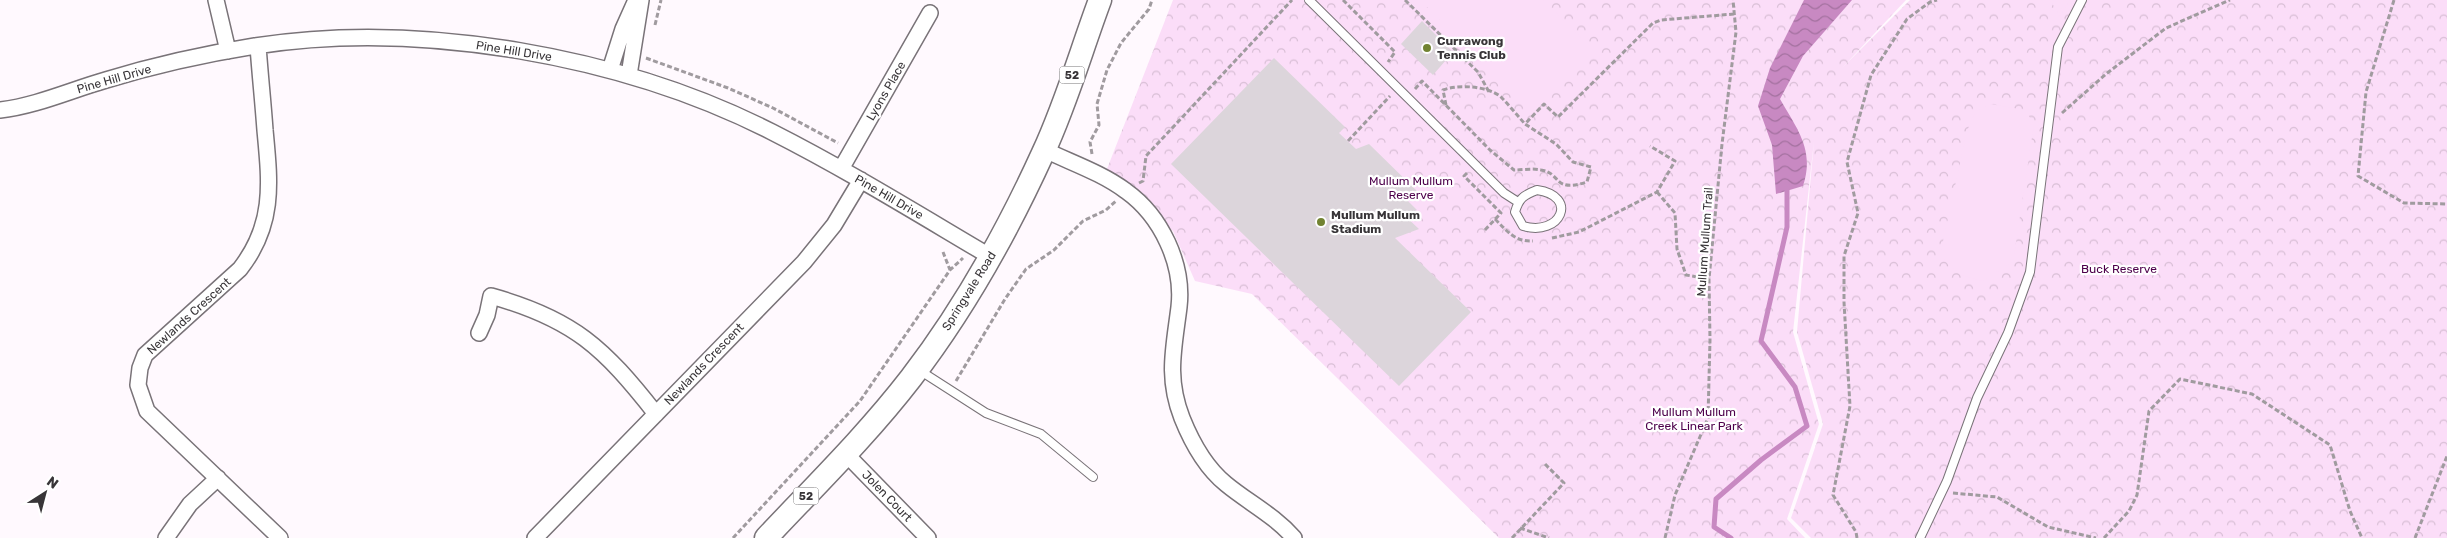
<svg xmlns="http://www.w3.org/2000/svg" width="2447" height="538" font-family="Rubik,sans-serif">
	<defs>
		<pattern id="park-crowns" width="20" height="18" patternUnits="userSpaceOnUse" patternTransform="scale(1.25)"><rect width="20" height="18" fill="#fbddf8"/><path d="M2 6a3 3 0 1 1 6 0M12 15a3 3 0 1 1 6 0" fill="none" stroke="#d8bed5"/></pattern>
		<pattern id="water-waves" width="16" height="10" patternUnits="userSpaceOnUse" patternTransform="scale(1.25)"><rect width="16" height="10" fill="#c889c2"/><path d="M0 5q4-4 8 0t8 0" fill="none" stroke="#a3719f"/></pattern>
	</defs>
	<rect width="100%" height="100%" fill="#fff9fe"/>
	<path fill="url(#park-crowns)" d="M 1173,0 L 1906,0 L 1842,68 L 1910,0 L 2447,0 L 2447,538 L 1811,538 L 1791,518 L 1823,424 L 1797,332 L 1814,141 L 1793,332 L 1819,424 L 1787,519 L 1805,538 L 1499,538 L 1252,294 L 1195,281 L 1173,231 L 1105,174 Z"/>
	<path fill="#fbddf8" d="M 1420,0 L 1543,0 L 1594,50 L 1532,112 Z
		M 2050,0 L 2070,0 L 2060,16 Z
		M 1990,104 L 2025,110 L 2034,124 L 2013,262 L 1982,281 L 1961,275 L 1940,255 L 1967,131 L 1975,112 Z"/>
	<path fill="url(#water-waves)" d="M 1804,0 L 1852,0 L 1803,56 L 1780,99 C 1797,129 1815,150 1803,186 L 1776,194 L 1772,145 L 1758,106 L 1770,68 Z"/>
	<g fill="none" stroke-linecap="round" stroke-linejoin="round">
		<path stroke="#c889c2" stroke-width="5" d="M 1731,538 L 1714,527 L 1716,499 L 1761,460 L 1807,426 L 1795,387 L 1761,341 L 1787,227 L 1787,185"/>
	</g>
	<path fill="#dcd5db" d="M 1422,21 L 1453,52 L 1433,75 L 1401,44 Z
		M 1274,58 L 1345,127 L 1339,133 L 1356,149 L 1369,144 L 1417,191 L 1403,196 L 1417,210 L 1404,215 L 1419,229 L 1395,238 L 1471,312 L 1399,386 L 1171,164 Z"/>
	<g fill="none" stroke-linecap="round" stroke-linejoin="round">
		<defs>
			<path id="lane" d="M 1309,0 L 1504,193 L 1518,202
				M 1537,190 C 1579,196 1561,237 1523,226 L 1515,212 C 1519,198 1524,195 1537,190 Z
				M 919,370 L 986,413 L 1041,434 L 1093,477
				M 1920,538 L 1947,481 L 1977,398 L 2008,333 L 2030,272 L 2058,47 L 2082,0"/>
			<path id="street" d="M 216,0 L 228,51
				M 258,46 C 260,74 263,102 265,130 C 270,183 275,224 240,269 L 145,355 L 140,368 L 138,385 L 147,411 L 280,538
				M 610,70 L 623,29 L 636,0
				M 629,75 L 641,0
				M 0,110 C 36,106 71,90 106,80 C 155,65 205,54 255,46 C 420,20 623,56 772,132 C 847,170 918,214 991,257
				M 1045,150 C 1072,163 1102,173 1126,191 C 1161,216 1184,264 1179,307 C 1174,348 1166,377 1182,418 C 1192,443 1205,467 1226,484 C 1249,503 1274,515 1294,538
				M 841,169 L 930,13
				M 479,333 L 487,315 L 491,296 C 574,319 604,348 656,414
				M 846,454 L 928,538
				M 166,538 L 190,504 L 218,478
				M 535,538 L 804,262 L 834,225 L 861,180"/>
			<path id="primary" d="M 766,538 C 815,486 867,435 911,378 C 964,309 1007,232 1043,153 C 1066,104 1081,51 1100,0"/>
		</defs>
		<use href="#lane" stroke="#797378" stroke-width="10"/>
		<use href="#street" stroke="#797378" stroke-width="18"/>
		<use href="#primary" stroke="#797378" stroke-width="25"/>
		<path stroke="#a09b9f" stroke-width="3" stroke-dasharray="5 2.5" stroke-linecap="butt" d="M 1343,0 L 1395,52 L 1388,62
			M 1405,0 L 1478,72 L 1489,92
			M 2394,0 L 2366,92 L 2358,176 L 2404,203 L 2447,204
			M 655,25 L 661,0
			M 646,58 L 728,88 L 773,108 L 838,143
			M 1415,89 L 1422,81 L 1490,150 L 1514,170 C 1522,170 1533,168 1541,170 C 1562,173 1552,193 1587,182 L 1591,167 L 1573,162 L 1556,144 L 1525,124 L 1544,104 L 1558,117 L 1653,23 L 1661,20 L 1734,14
			M 1446,105 L 1443,90 C 1458,84 1488,86 1501,97 C 1509,105 1517,115 1525,124
			M 2062,113 L 2106,74 L 2166,28 L 2230,0
			M 1348,141 L 1390,96
			M 1092,154 L 1090,142 L 1099,125 L 1097,104 L 1107,70 L 1121,43 L 1149,9 L 1152,0
			M 1467,173 L 1464,176 L 1501,213 L 1484,231
			M 1139,183 L 1143,181 L 1146,156 L 1292,0
			M 1657,192 L 1675,213 L 1677,249 L 1686,275 L 1709,279
			M 1495,219 C 1507,231 1515,242 1533,241
			M 1552,238 L 1579,232 L 1657,192 L 1675,161 L 1650,146
			M 943,252 L 950,270
			M 956,381 L 1005,299 L 1026,269 L 1054,250 L 1083,221 L 1106,210 L 1116,201
			M 1953,493 L 1997,497 L 2048,527 L 2096,538
			M 1520,528 L 1549,538
			M 733,538 L 860,401 L 950,270 L 963,258
			M 1512,538 L 1564,483 L 1545,464
			M 1665,538 L 1675,495 L 1708,418 L 1710,340 L 1709,279 L 1722,144 L 1736,32 L 1733,0
			M 1857,538 L 1856,532 L 1833,495 L 1850,406 L 1844,302 L 1844,256 L 1858,213 L 1847,162 L 1871,75 L 1907,19 L 1930,2 L 1937,0
			M 2104,538 L 2129,511 L 2137,495 L 2149,411 L 2180,379 L 2252,394 L 2330,445 L 2350,511 L 2362,538
			M 2415,538 L 2447,456"/>
		<use href="#lane" stroke="#fff" stroke-width="8"/>
		<use href="#street" stroke="#fff" stroke-width="15"/>
		<use href="#primary" stroke="#fff" stroke-width="22"/>
	</g>
	<g fill="#728332" stroke="#fff" stroke-width="2">
		<circle cx="1427" cy="48" r="5"/>
		<circle cx="1321" cy="222" r="5"/>
	</g>
	<g text-anchor="middle" stroke-width="4.5" stroke-linejoin="round" paint-order="stroke">
		<g fill="#fff" stroke="#747274" stroke-width="1">
			<rect x="1059.5" y="66.5" width="25" height="17" rx="4"/>
			<rect x="793.5" y="487.5" width="25" height="17" rx="4"/>
		</g>
		<g font-size="11" font-weight="bold" fill="#383538">
			<text x="1072" y="79">52</text>
			<text x="806" y="500">52</text>
		</g>
		<g font-size="12" font-weight="bold" fill="#383538" stroke="#fff" text-anchor="start">
			<text x="1437" y="45">Currawong<tspan x="1437" dy="14">Tennis Club</tspan></text>
			<text x="1331" y="219">Mullum Mullum<tspan x="1331" dy="14">Stadium</tspan></text>
		</g>
		<g font-size="12" fill="#383538" stroke="#fff">
			<text transform="translate(514 51) rotate(9)" y="4">Pine Hill Drive</text>
			<text transform="translate(114 79) rotate(-16)" y="4">Pine Hill Drive</text>
			<text transform="translate(886 91) rotate(-60)" y="4">Lyons Place</text>
			<text transform="translate(889 197) rotate(30)" y="4">Pine Hill Drive</text>
			<text transform="translate(1705 242) rotate(-86)" y="4">Mullum Mullum Trail</text>
			<text transform="translate(969 291) rotate(-58)" y="4">Springvale Road</text>
			<text transform="translate(189 316) rotate(-42)" y="4">Newlands Crescent</text>
			<text transform="translate(704 364) rotate(-46)" y="4">Newlands Crescent</text>
			<text transform="translate(887 496) rotate(46)" y="4">Jolen Court</text>
		</g>
		<g font-size="12" fill="#4d004b" stroke="#fff">
			<text x="1411" y="185">Mullum Mullum<tspan x="1411" dy="14">Reserve</tspan></text>
			<text x="2119" y="273">Buck Reserve</text>
			<text x="1694" y="416">Mullum Mullum<tspan x="1694" dy="14">Creek Linear Park</tspan></text>
		</g>
	</g>
	<g transform="translate(45 493) rotate(36)" stroke="#ffffff" stroke-width="4" paint-order="stroke">
	<path d="M0-4L9 19L0 12L-9 19Z" fill="#383538"/>
	<text y="-8" font-size="14" font-weight="bold" text-anchor="middle" fill="#383538">N</text>
	</g>
</svg>
